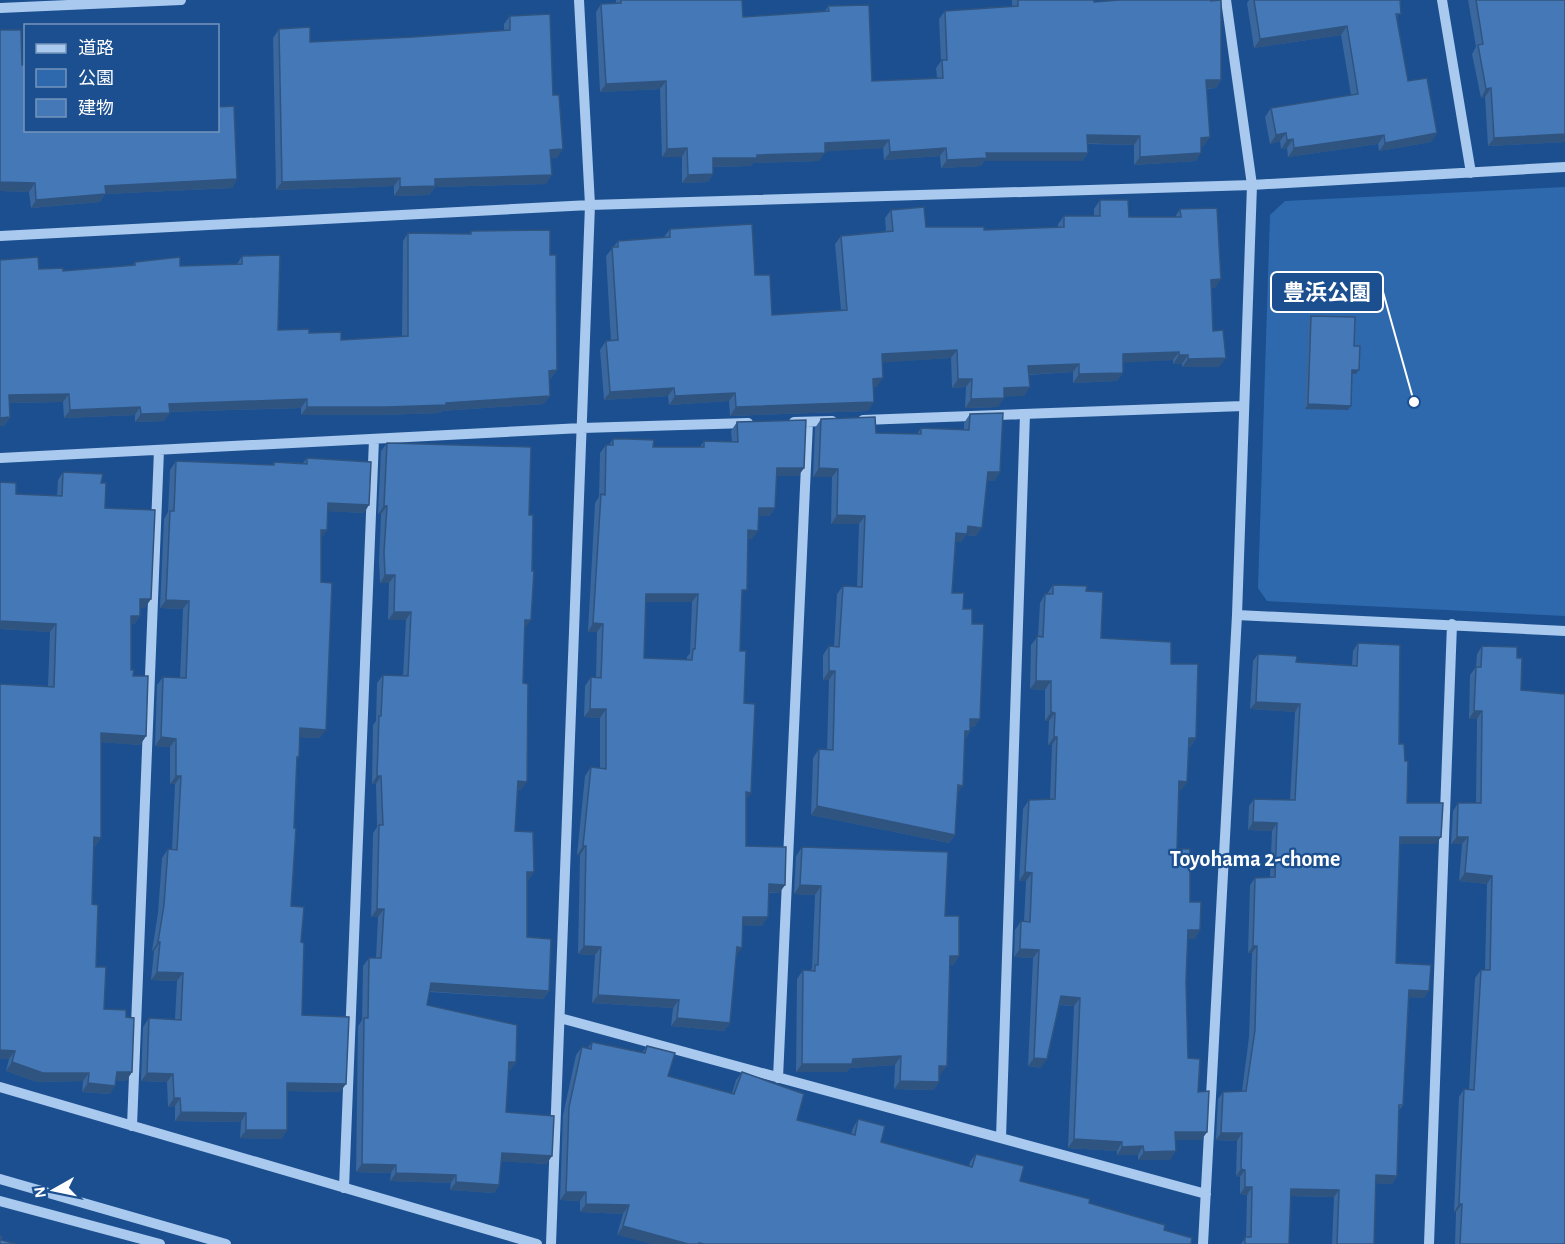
<svg xmlns="http://www.w3.org/2000/svg" width="1565" height="1244" font-family="'Alegreya Sans','Noto Sans JP',sans-serif">
	<rect width="100%" height="100%" fill="#1b4f8f"/>
	<path fill="#2e69ad" d="M 1565,187 L 1565,616 L 1267,601 L 1258,588 L 1270,215 L 1285,201 Z"/>
	<g fill="none" stroke-linecap="round" stroke-linejoin="round">
		<path stroke="#a9c9ee" stroke-width="10" d="M 1442,0 L 1471,173
			M 0,8 L 181,0
			M 0,236 L 590,205 L 1252,185 L 1565,167
			M 863,420 L 1243,406
			M 794,422 L 832,421
			M 0,458 L 582,428 L 748,423
			M 1237,615 L 1565,631
			M 560,1018 L 1206,1194
			M 778,1078 L 808,422
			M 0,1087 L 537,1244
			M 132,1126 L 159,450
			M 1001,1138 L 1025,414
			M 0,1179 L 226,1244
			M 344,1188 L 374,439
			M 0,1201 L 160,1244
			M 551,1244 L 590,205 L 579,0
			M 1203,1244 L 1237,615 L 1252,185 L 1226,0
			M 1429,1244 L 1452,624"/>
	</g>
	<path fill="#3a679d" fill-rule="evenodd" d="M 616,0 L 742,0 L 743,17 L 825,11 L 828,6 L 872,81 L 937,78 L 936,68 L 941,61 L 939,19 L 945,11 L 1012,6 L 1012,0 L 1094,0 L 1094,2 L 1221,80 L 1216,88 L 1207,89 L 1204,146 L 1201,146 L 1196,161 L 1134,165 L 1134,145 L 1087,144 L 1088,153 L 1082,161 L 984,161 L 981,166 L 941,168 L 940,156 L 884,160 L 883,148 L 825,151 L 819,161 L 753,163 L 751,166 L 713,167 L 713,174 L 708,182 L 682,183 L 682,157 L 662,157 L 660,89 L 600,92 L 596,12 L 601,4 L 616,3 Z
		M 1249,0 L 1400,0 L 1397,20 L 1408,81 L 1437,133 L 1431,142 L 1379,151 L 1378,144 L 1288,157 L 1287,148 L 1281,149 L 1280,141 L 1270,144 L 1265,117 L 1271,108 L 1351,95 L 1341,35 L 1254,48 L 1247,3 Z
		M 1468,0 L 1565,0 L 1565,142 L 1488,146 L 1485,97 L 1481,98 L 1472,54 L 1476,47 Z
		M 510,16 L 553,95 L 557,158 L 550,158 L 546,184 L 435,187 L 429,195 L 394,196 L 394,186 L 276,190 L 273,38 L 279,29 L 310,42 L 413,37 L 504,31 L 504,24 Z
		M 0,30 L 21,30 L 22,65 L 26,65 L 26,130 L 218,130 L 218,107 L 234,106 L 237,179 L 232,188 L 105,194 L 100,202 L 31,208 L 29,192 L 0,191 Z
		M 1100,200 L 1129,217 L 1175,217 L 1180,209 L 1215,288 L 1212,288 L 1213,331 L 1219,367 L 1182,367 L 1182,364 L 1173,364 L 1173,360 L 1123,362 L 1123,373 L 1117,381 L 1073,383 L 1073,372 L 1029,375 L 1024,396 L 1004,396 L 998,407 L 965,408 L 966,387 L 952,388 L 951,358 L 883,362 L 877,387 L 873,387 L 868,411 L 730,416 L 729,401 L 669,405 L 668,396 L 604,400 L 600,350 L 606,341 L 611,341 L 606,256 L 618,241 L 664,237 L 670,229 L 755,275 L 772,315 L 841,310 L 835,244 L 841,236 L 886,232 L 885,218 L 891,210 L 926,227 L 984,230 L 1058,227 L 1058,224 L 1064,216 L 1094,216 L 1094,209 Z
		M 471,231 L 550,255 L 557,370 L 551,378 L 550,379 L 544,404 L 441,411 L 440,413 L 381,415 L 301,415 L 301,408 L 170,412 L 164,421 L 135,422 L 135,415 L 64,418 L 63,402 L 9,403 L 10,417 L 4,426 L 0,426 L 0,260 L 39,269 L 63,271 L 132,266 L 135,262 L 180,266 L 237,264 L 242,256 L 278,330 L 309,333 L 341,340 L 402,336 L 403,241 L 408,233 L 469,234 Z
		M 1311,316 L 1354,346 L 1356,374 L 1352,374 L 1351,406 L 1348,410 L 1305,409 L 1308,320 Z
		M 970,414 L 1000,472 L 994,481 L 987,480 L 976,536 L 966,535 L 961,542 L 956,542 L 952,593 L 963,609 L 972,624 L 980,719 L 974,727 L 970,727 L 970,731 L 965,739 L 957,793 L 955,835 L 949,843 L 811,815 L 813,758 L 819,749 L 827,750 L 829,680 L 823,680 L 823,655 L 829,646 L 834,646 L 837,594 L 843,586 L 857,586 L 859,524 L 831,524 L 832,477 L 813,477 L 815,428 L 821,419 L 876,433 L 917,434 L 921,428 L 964,430 L 964,423 Z
		M 737,422 L 804,468 L 798,476 L 777,476 L 775,508 L 769,516 L 759,516 L 752,539 L 748,539 L 742,597 L 740,651 L 744,703 L 746,846 L 785,885 L 779,893 L 769,893 L 762,926 L 743,925 L 736,956 L 730,1023 L 724,1031 L 671,1026 L 673,1008 L 592,1003 L 595,955 L 578,954 L 580,855 L 577,855 L 585,776 L 591,767 L 600,768 L 600,718 L 584,717 L 585,686 L 591,677 L 596,678 L 597,632 L 588,632 L 595,503 L 599,497 L 600,453 L 606,445 L 609,445 L 613,439 L 653,447 L 700,447 L 704,441 L 732,442 L 731,431 ZM 646,602 L 692,602 L 690,653 L 687,657 L 687,660 L 644,658 Z
		M 387,443 L 525,628 L 524,628 L 523,683 L 521,790 L 517,790 L 515,831 L 534,872 L 528,880 L 527,880 L 527,937 L 549,991 L 543,999 L 429,992 L 427,1005 L 516,1062 L 510,1070 L 508,1070 L 506,1112 L 552,1156 L 546,1164 L 501,1161 L 499,1185 L 494,1193 L 450,1190 L 451,1183 L 390,1181 L 391,1173 L 356,1172 L 358,1026 L 362,1020 L 363,966 L 369,958 L 376,958 L 378,917 L 371,917 L 373,833 L 377,827 L 376,784 L 372,784 L 373,725 L 376,721 L 377,683 L 383,675 L 403,676 L 406,620 L 388,620 L 389,583 L 380,583 L 379,561 L 381,514 L 378,514 L 381,451 Z
		M 307,458 L 364,513 L 328,511 L 321,539 L 320,738 L 300,737 L 297,761 L 291,906 L 301,942 L 302,1015 L 340,1092 L 287,1091 L 287,1130 L 281,1139 L 240,1138 L 241,1122 L 175,1121 L 175,1106 L 168,1107 L 167,1082 L 141,1081 L 143,1027 L 149,1018 L 175,1019 L 177,981 L 151,980 L 154,951 L 152,951 L 158,913 L 162,858 L 168,849 L 172,850 L 175,784 L 170,784 L 170,747 L 155,746 L 157,685 L 163,677 L 180,678 L 183,609 L 160,608 L 164,519 L 168,512 L 170,470 L 176,461 L 272,465 L 274,462 L 303,463 Z
		M 63,472 L 101,483 L 105,508 L 145,608 L 140,607 L 140,616 L 134,624 L 131,624 L 131,670 L 133,676 L 146,736 L 140,745 L 101,742 L 101,838 L 95,846 L 94,846 L 92,904 L 96,967 L 104,1009 L 126,1017 L 132,1072 L 126,1081 L 116,1080 L 110,1094 L 82,1092 L 83,1081 L 37,1082 L 6,1071 L 9,1059 L 0,1059 L 0,684 L 48,686 L 50,632 L 0,629 L 16,494 L 57,496 L 58,480 Z
		M 1053,585 L 1086,591 L 1101,638 L 1171,664 L 1196,738 L 1190,747 L 1189,747 L 1182,790 L 1179,790 L 1177,849 L 1190,902 L 1195,939 L 1188,938 L 1186,981 L 1188,1058 L 1198,1092 L 1207,1132 L 1201,1140 L 1176,1140 L 1170,1160 L 1138,1160 L 1138,1155 L 1117,1155 L 1117,1151 L 1068,1148 L 1074,1006 L 1059,1005 L 1041,1068 L 1028,1066 L 1033,958 L 1014,957 L 1015,930 L 1021,921 L 1024,921 L 1026,881 L 1019,881 L 1023,809 L 1029,800 L 1050,799 L 1052,745 L 1048,745 L 1049,721 L 1045,721 L 1045,690 L 1030,689 L 1031,645 L 1038,636 L 1040,603 L 1045,594 L 1047,594 Z
		M 1358,643 L 1399,744 L 1407,803 L 1436,844 L 1400,844 L 1396,963 L 1424,998 L 1409,997 L 1403,1105 L 1399,1110 L 1397,1176 L 1392,1184 L 1376,1183 L 1374,1244 L 1332,1244 L 1334,1197 L 1290,1196 L 1289,1244 L 1241,1244 L 1246,1237 L 1247,1195 L 1240,1194 L 1240,1177 L 1236,1176 L 1237,1141 L 1216,1140 L 1218,1099 L 1223,1092 L 1242,1091 L 1249,1037 L 1252,953 L 1248,953 L 1250,885 L 1255,878 L 1270,877 L 1272,831 L 1248,830 L 1249,806 L 1254,799 L 1290,800 L 1295,712 L 1250,709 L 1253,661 L 1258,654 L 1296,662 L 1352,665 L 1353,651 Z
		M 1482,646 L 1517,658 L 1521,690 L 1565,1244 L 1455,1244 L 1456,1212 L 1454,1212 L 1459,1097 L 1464,1089 L 1469,1089 L 1475,978 L 1481,970 L 1485,970 L 1487,884 L 1459,881 L 1462,844 L 1451,844 L 1453,811 L 1458,803 L 1476,803 L 1477,719 L 1469,719 L 1470,675 L 1476,667 L 1477,654 Z
		M 802,847 L 945,916 L 959,956 L 953,965 L 950,965 L 941,1074 L 939,1075 L 939,1082 L 933,1090 L 894,1089 L 895,1065 L 850,1068 L 846,1072 L 796,1072 L 797,979 L 803,970 L 811,970 L 812,968 L 815,895 L 794,894 L 796,856 Z
		M 592,1042 L 642,1053 L 647,1046 L 668,1076 L 732,1093 L 736,1080 L 742,1072 L 797,1120 L 851,1134 L 853,1128 L 858,1119 L 881,1142 L 969,1167 L 970,1162 L 976,1154 L 1024,1166 L 617,1235 L 623,1214 L 580,1212 L 580,1201 L 560,1200 L 563,1115 L 576,1055 L 582,1047 L 588,1048 Z"/>
	<path fill="#305480" d="M 1347,26 L 1341,35 L 1254,48 L 1260,39 Z
		M 1206,80 L 1221,80 L 1216,88 L 1200,89 Z
		M 666,81 L 660,89 L 600,92 L 606,84 Z
		M 1491,88 L 1485,97 L 1481,98 L 1486,89 Z
		M 1286,133 L 1280,141 L 1270,144 L 1276,135 Z
		M 1437,133 L 1431,142 L 1379,151 L 1385,143 Z
		M 1565,134 L 1565,142 L 1488,146 L 1494,138 Z
		M 1087,135 L 1140,136 L 1134,145 L 1081,143 Z
		M 1384,135 L 1378,144 L 1288,157 L 1294,148 Z
		M 1210,137 L 1204,146 L 1195,146 L 1201,138 Z
		M 1293,139 L 1287,148 L 1281,149 L 1287,140 Z
		M 889,140 L 883,148 L 819,152 L 825,143 Z
		M 687,148 L 682,157 L 662,157 L 667,149 Z
		M 946,148 L 940,156 L 884,160 L 890,152 Z
		M 563,149 L 557,158 L 544,159 L 550,150 Z
		M 825,153 L 819,161 L 753,163 L 751,166 L 707,167 L 713,158 L 757,155 Z
		M 986,153 L 1088,153 L 1082,161 L 984,161 L 981,166 L 941,168 L 947,160 Z
		M 1201,153 L 1196,161 L 1134,165 L 1140,157 Z
		M 713,174 L 708,182 L 682,183 L 688,175 Z
		M 552,175 L 546,184 L 435,187 L 429,195 L 394,196 L 400,187 L 435,179 Z
		M 400,178 L 394,186 L 276,190 L 282,182 Z
		M 237,179 L 232,188 L 105,194 L 100,202 L 31,208 L 36,200 L 105,186 Z
		M 0,182 L 35,183 L 29,192 L 0,191 Z
		M 1221,279 L 1215,288 L 1205,288 L 1211,280 Z
		M 957,350 L 951,358 L 876,363 L 882,354 Z
		M 1179,352 L 1173,360 L 1117,363 L 1123,354 Z
		M 1179,355 L 1188,355 L 1182,364 L 1173,364 Z
		M 1226,358 L 1219,367 L 1182,367 L 1188,359 Z
		M 1079,364 L 1073,372 L 1022,375 L 1028,366 Z
		M 557,370 L 551,378 L 543,379 L 549,371 Z
		M 1352,370 L 1359,370 L 1356,374 L 1349,374 Z
		M 1123,373 L 1117,381 L 1073,383 L 1079,374 Z
		M 883,378 L 877,387 L 867,387 L 873,379 Z
		M 958,379 L 972,379 L 966,387 L 952,388 Z
		M 1030,387 L 1024,396 L 998,397 L 1004,388 Z
		M 674,388 L 668,396 L 604,400 L 610,392 Z
		M 735,393 L 729,401 L 669,405 L 675,396 Z
		M 69,394 L 63,402 L 3,403 L 9,395 Z
		M 550,396 L 544,404 L 441,411 L 440,413 L 381,415 L 301,415 L 307,407 Z
		M 1004,398 L 998,407 L 965,408 L 971,399 Z
		M 307,399 L 301,408 L 164,412 L 169,404 Z
		M 874,402 L 868,411 L 730,416 L 736,407 Z
		M 1308,404 L 1351,406 L 1348,410 L 1305,409 Z
		M 140,407 L 135,415 L 64,418 L 70,410 Z
		M 170,413 L 164,421 L 135,422 L 141,414 Z
		M 10,417 L 4,426 L 0,426 L 0,418 Z
		M 777,468 L 804,468 L 798,476 L 771,476 Z
		M 819,468 L 838,469 L 832,477 L 813,477 Z
		M 988,472 L 1000,472 L 994,481 L 982,480 Z
		M 328,503 L 369,505 L 364,513 L 322,511 Z
		M 384,506 L 387,506 L 381,514 L 378,514 Z
		M 759,508 L 775,508 L 769,516 L 753,516 Z
		M 837,515 L 865,516 L 859,524 L 831,524 Z
		M 968,526 L 982,528 L 976,536 L 966,535 L 961,542 L 950,542 L 956,533 Z
		M 321,530 L 327,530 L 321,539 Z
		M 748,530 L 758,531 L 752,539 L 742,539 Z
		M 385,575 L 395,575 L 389,583 L 380,583 Z
		M 646,594 L 698,594 L 692,602 L 640,602 Z
		M 140,599 L 151,599 L 145,608 L 134,607 Z
		M 166,600 L 189,601 L 183,609 L 160,608 Z
		M 394,612 L 411,612 L 406,620 L 388,620 Z
		M 131,616 L 140,616 L 134,624 L 125,624 Z
		M 525,620 L 531,620 L 525,628 L 519,628 Z
		M 0,621 L 56,624 L 50,632 L 0,629 Z
		M 593,623 L 603,624 L 597,632 L 588,632 Z
		M 829,671 L 835,671 L 829,680 L 823,680 Z
		M 1036,681 L 1051,681 L 1045,690 L 1030,689 Z
		M 1256,702 L 1300,704 L 1295,712 L 1250,709 Z
		M 590,709 L 606,709 L 600,718 L 584,717 Z
		M 1474,711 L 1482,711 L 1477,719 L 1469,719 Z
		M 1051,712 L 1055,713 L 1049,721 L 1045,721 Z
		M 970,719 L 980,719 L 974,727 L 964,728 Z
		M 300,728 L 326,730 L 320,738 L 294,737 Z
		M 965,731 L 970,731 L 964,740 Z
		M 101,733 L 146,736 L 140,745 L 95,742 Z
		M 161,737 L 176,739 L 170,747 L 155,746 Z
		M 1054,737 L 1057,737 L 1052,745 L 1048,745 Z
		M 1189,738 L 1196,738 L 1190,747 L 1183,747 Z
		M 176,776 L 181,776 L 175,784 L 170,784 Z
		M 377,776 L 381,776 L 376,784 L 372,784 Z
		M 518,781 L 527,782 L 521,790 L 512,789 Z
		M 1179,781 L 1187,782 L 1182,790 L 1173,790 Z
		M 958,785 L 963,786 L 957,794 Z
		M 746,792 L 751,793 L 745,801 Z
		M 817,806 L 955,835 L 949,843 L 811,815 Z
		M 1253,822 L 1277,823 L 1272,831 L 1248,830 Z
		M 94,837 L 101,838 L 95,846 L 88,846 Z
		M 1400,837 L 1441,837 L 1436,844 L 1395,844 Z
		M 1457,837 L 1468,837 L 1462,844 L 1451,844 Z
		M 583,846 L 586,846 L 580,855 L 577,855 Z
		M 527,872 L 534,872 L 528,880 L 522,880 Z
		M 1025,872 L 1032,873 L 1026,881 L 1019,881 Z
		M 1465,873 L 1492,876 L 1487,884 L 1459,881 Z
		M 769,884 L 785,885 L 779,893 L 764,892 Z
		M 800,885 L 821,886 L 815,895 L 794,894 Z
		M 377,909 L 384,909 L 378,917 L 371,917 Z
		M 743,917 L 768,917 L 762,926 L 737,925 Z
		M 1188,930 L 1200,930 L 1195,939 L 1182,938 Z
		M 158,942 L 160,942 L 154,951 L 152,951 Z
		M 584,946 L 601,947 L 595,955 L 578,954 Z
		M 1253,946 L 1257,946 L 1252,953 L 1248,953 Z
		M 737,947 L 742,948 L 736,956 Z
		M 1020,949 L 1039,950 L 1033,958 L 1014,957 Z
		M 950,956 L 959,956 L 953,965 L 944,965 Z
		M 157,972 L 183,973 L 177,981 L 151,980 Z
		M 431,983 L 549,991 L 543,999 L 425,991 Z
		M 1409,990 L 1429,991 L 1424,998 L 1404,997 Z
		M 598,995 L 679,1000 L 673,1008 L 592,1003 Z
		M 1061,996 L 1080,998 L 1074,1006 L 1055,1004 Z
		M 677,1018 L 730,1023 L 724,1031 L 671,1026 Z
		M 0,1050 L 15,1051 L 9,1059 L 0,1059 Z
		M 901,1056 L 895,1065 L 850,1068 L 846,1072 L 796,1072 L 802,1064 Z
		M 1034,1058 L 1047,1059 L 1041,1068 L 1028,1066 Z
		M 12,1062 L 89,1073 L 83,1081 L 37,1082 L 6,1071 Z
		M 509,1062 L 516,1062 L 510,1070 L 503,1070 Z
		M 939,1066 L 947,1066 L 941,1074 L 933,1075 Z
		M 117,1072 L 132,1072 L 126,1081 L 111,1080 Z
		M 147,1073 L 173,1074 L 167,1082 L 141,1081 Z
		M 900,1081 L 939,1082 L 933,1090 L 894,1089 Z
		M 88,1083 L 115,1086 L 110,1094 L 82,1092 Z
		M 287,1083 L 346,1084 L 340,1092 L 281,1091 Z
		M 174,1098 L 180,1098 L 175,1106 L 168,1107 Z
		M 181,1112 L 246,1113 L 241,1122 L 175,1121 Z
		M 246,1130 L 287,1130 L 281,1139 L 240,1138 Z
		M 1175,1132 L 1207,1132 L 1201,1140 L 1170,1140 Z
		M 1221,1133 L 1242,1133 L 1237,1141 L 1216,1140 Z
		M 1074,1139 L 1122,1142 L 1117,1151 L 1068,1148 Z
		M 1143,1146 L 1138,1155 L 1117,1155 L 1122,1147 Z
		M 1176,1151 L 1170,1160 L 1138,1160 L 1144,1152 Z
		M 502,1153 L 552,1156 L 546,1164 L 497,1161 Z
		M 362,1164 L 396,1165 L 391,1173 L 356,1172 Z
		M 1241,1169 L 1245,1170 L 1240,1177 L 1236,1176 Z
		M 396,1173 L 456,1175 L 451,1183 L 390,1181 Z
		M 1376,1175 L 1397,1176 L 1392,1184 L 1371,1183 Z
		M 456,1182 L 499,1185 L 494,1193 L 450,1190 Z
		M 1245,1187 L 1252,1187 L 1247,1195 L 1240,1194 Z
		M 1291,1189 L 1339,1190 L 1334,1197 L 1285,1196 Z
		M 566,1192 L 586,1192 L 580,1201 L 560,1200 Z
		M 586,1204 L 629,1205 L 623,1214 L 580,1212 Z
		M 1459,1204 L 1462,1204 L 1456,1212 L 1454,1212 Z
		M 623,1226 L 688,1244 L 651,1244 L 617,1235 Z"/>
	<path fill="#4478b7" stroke="#305480" stroke-width="1.5" fill-rule="evenodd" d="M 621,0 L 742,0 L 743,17 L 829,11 L 828,6 L 869,5 L 872,81 L 943,78 L 942,60 L 947,60 L 945,11 L 1018,6 L 1018,0 L 1094,0 L 1094,2 L 1120,0 L 1211,0 L 1211,1 L 1221,0 L 1221,80 L 1206,80 L 1210,137 L 1201,138 L 1201,153 L 1140,157 L 1140,136 L 1087,135 L 1088,153 L 986,153 L 987,158 L 947,160 L 946,148 L 890,152 L 889,140 L 825,143 L 825,153 L 757,155 L 757,158 L 713,158 L 713,174 L 688,175 L 687,148 L 667,149 L 666,81 L 606,84 L 601,4 L 621,3 Z
		M 1254,0 L 1400,0 L 1401,14 L 1396,14 L 1408,81 L 1427,78 L 1437,133 L 1385,143 L 1384,135 L 1294,148 L 1293,139 L 1287,140 L 1286,133 L 1276,135 L 1271,108 L 1358,94 L 1347,26 L 1260,39 Z
		M 1476,0 L 1565,0 L 1565,134 L 1494,138 L 1491,88 L 1486,89 L 1478,45 L 1483,44 Z
		M 550,14 L 553,95 L 559,95 L 563,149 L 550,150 L 552,175 L 435,179 L 435,186 L 400,187 L 400,178 L 282,182 L 279,29 L 310,27 L 310,42 L 413,37 L 510,30 L 510,16 Z
		M 201,24 L 201,26 L 166,26 Z
		M 0,30 L 21,30 L 22,65 L 26,65 L 26,130 L 218,130 L 218,107 L 234,106 L 237,179 L 105,186 L 106,194 L 36,200 L 35,183 L 0,182 Z
		M 1100,200 L 1128,200 L 1129,217 L 1181,217 L 1180,209 L 1217,208 L 1221,279 L 1211,280 L 1213,331 L 1223,330 L 1226,358 L 1188,359 L 1188,355 L 1179,355 L 1179,352 L 1123,354 L 1123,373 L 1079,374 L 1079,364 L 1028,366 L 1030,387 L 1004,388 L 1004,398 L 971,399 L 972,379 L 958,379 L 957,350 L 882,354 L 883,378 L 873,379 L 874,402 L 736,407 L 735,393 L 675,396 L 674,388 L 610,392 L 606,341 L 618,340 L 612,247 L 618,247 L 618,241 L 670,237 L 670,229 L 752,224 L 755,275 L 770,275 L 772,315 L 847,310 L 841,236 L 893,231 L 891,210 L 924,207 L 926,227 L 984,227 L 984,230 L 1064,227 L 1064,216 L 1100,216 Z
		M 550,230 L 550,255 L 556,255 L 557,370 L 549,371 L 550,396 L 446,403 L 446,405 L 387,407 L 307,407 L 307,399 L 169,404 L 170,413 L 141,414 L 140,407 L 70,410 L 69,394 L 9,395 L 10,417 L 0,418 L 0,260 L 38,257 L 39,269 L 63,268 L 63,271 L 135,265 L 135,262 L 180,257 L 180,266 L 242,264 L 242,256 L 280,255 L 278,330 L 309,329 L 309,333 L 341,332 L 341,340 L 408,336 L 408,233 L 471,234 L 471,231 Z
		M 1311,316 L 1355,317 L 1354,346 L 1360,346 L 1359,370 L 1352,370 L 1351,406 L 1308,404 Z
		M 1003,413 L 1000,472 L 988,472 L 982,528 L 968,526 L 967,534 L 956,533 L 952,593 L 964,593 L 963,609 L 972,609 L 972,624 L 984,624 L 980,719 L 970,719 L 970,731 L 965,731 L 963,786 L 958,785 L 955,835 L 817,806 L 819,749 L 833,750 L 835,671 L 829,671 L 829,646 L 839,647 L 843,586 L 862,587 L 865,516 L 837,515 L 838,469 L 819,468 L 821,419 L 875,417 L 876,433 L 921,434 L 921,428 L 969,430 L 970,414 Z
		M 806,420 L 804,468 L 777,468 L 775,508 L 759,508 L 758,531 L 748,530 L 747,590 L 742,590 L 740,651 L 746,651 L 744,703 L 755,704 L 751,793 L 746,792 L 746,846 L 786,847 L 785,885 L 769,884 L 768,917 L 743,917 L 742,948 L 737,947 L 730,1023 L 677,1018 L 679,1000 L 598,995 L 601,947 L 584,946 L 586,846 L 583,846 L 591,767 L 606,769 L 606,709 L 590,709 L 591,677 L 601,678 L 603,624 L 593,623 L 601,494 L 605,495 L 606,445 L 613,445 L 613,439 L 629,439 L 654,440 L 653,447 L 704,447 L 704,441 L 738,442 L 737,422 ZM 646,594 L 698,594 L 695,649 L 693,649 L 692,660 L 644,658 Z
		M 387,443 L 531,447 L 529,515 L 533,515 L 532,571 L 534,571 L 531,620 L 525,620 L 523,683 L 528,684 L 527,782 L 518,781 L 515,831 L 533,832 L 534,872 L 527,872 L 527,937 L 551,939 L 549,991 L 431,983 L 427,1005 L 517,1025 L 516,1062 L 509,1062 L 506,1112 L 554,1116 L 552,1156 L 502,1153 L 499,1185 L 456,1182 L 456,1175 L 396,1173 L 396,1165 L 362,1164 L 364,1018 L 368,1018 L 369,958 L 381,958 L 384,909 L 377,909 L 379,825 L 383,825 L 381,776 L 377,776 L 379,716 L 381,716 L 383,675 L 408,676 L 411,612 L 394,612 L 395,575 L 385,575 L 384,552 L 387,506 L 384,506 Z
		M 307,458 L 371,462 L 369,505 L 328,503 L 327,530 L 321,530 L 321,582 L 332,583 L 326,730 L 300,728 L 299,757 L 297,757 L 294,828 L 296,828 L 291,906 L 304,907 L 301,942 L 304,943 L 302,1015 L 349,1017 L 346,1084 L 287,1083 L 287,1130 L 246,1130 L 246,1113 L 181,1112 L 180,1098 L 174,1098 L 173,1074 L 147,1073 L 149,1018 L 181,1020 L 183,973 L 157,972 L 160,942 L 158,942 L 164,905 L 168,849 L 177,850 L 181,776 L 176,776 L 176,739 L 161,737 L 163,677 L 186,678 L 189,601 L 166,600 L 170,511 L 174,511 L 176,461 L 274,465 L 274,462 L 307,464 Z
		M 63,472 L 103,474 L 101,483 L 106,483 L 105,508 L 155,510 L 151,599 L 140,599 L 140,616 L 131,616 L 131,670 L 134,670 L 133,676 L 148,676 L 146,736 L 101,733 L 101,838 L 94,837 L 92,904 L 98,905 L 96,967 L 106,967 L 104,1009 L 126,1010 L 126,1017 L 134,1018 L 132,1072 L 117,1072 L 115,1086 L 88,1083 L 89,1073 L 43,1073 L 12,1062 L 15,1051 L 0,1050 L 0,684 L 54,687 L 56,624 L 0,621 L 0,482 L 16,483 L 16,494 L 62,496 Z
		M 1053,585 L 1087,586 L 1086,591 L 1103,592 L 1101,638 L 1171,642 L 1171,664 L 1198,664 L 1196,738 L 1189,738 L 1187,782 L 1179,781 L 1177,849 L 1190,849 L 1190,902 L 1201,902 L 1200,930 L 1188,930 L 1186,981 L 1188,1058 L 1200,1059 L 1198,1092 L 1209,1091 L 1207,1132 L 1175,1132 L 1176,1151 L 1144,1152 L 1143,1146 L 1122,1147 L 1122,1142 L 1074,1139 L 1080,998 L 1061,996 L 1047,1059 L 1034,1058 L 1039,950 L 1020,949 L 1021,921 L 1030,922 L 1032,873 L 1025,872 L 1029,800 L 1055,799 L 1057,737 L 1054,737 L 1055,713 L 1051,712 L 1051,681 L 1036,681 L 1037,636 L 1043,637 L 1045,594 L 1053,594 Z
		M 1358,643 L 1400,645 L 1399,744 L 1404,744 L 1405,761 L 1408,761 L 1407,803 L 1443,803 L 1441,837 L 1400,837 L 1396,963 L 1431,965 L 1429,991 L 1409,990 L 1403,1105 L 1399,1105 L 1397,1176 L 1376,1175 L 1374,1244 L 1337,1244 L 1339,1190 L 1291,1189 L 1289,1244 L 1245,1244 L 1245,1237 L 1251,1237 L 1252,1187 L 1245,1187 L 1245,1170 L 1241,1169 L 1242,1133 L 1221,1133 L 1223,1092 L 1246,1091 L 1255,1030 L 1257,946 L 1253,946 L 1255,878 L 1275,877 L 1277,823 L 1253,822 L 1254,799 L 1295,800 L 1300,704 L 1256,702 L 1258,654 L 1297,656 L 1296,662 L 1357,666 Z
		M 1482,646 L 1517,647 L 1517,658 L 1522,658 L 1521,690 L 1565,694 L 1565,1244 L 1460,1244 L 1462,1204 L 1459,1204 L 1464,1089 L 1474,1090 L 1481,970 L 1490,970 L 1492,876 L 1465,873 L 1468,837 L 1457,837 L 1458,803 L 1481,803 L 1482,711 L 1474,711 L 1476,667 L 1481,667 Z
		M 802,847 L 948,852 L 945,916 L 959,916 L 959,956 L 950,956 L 947,1066 L 939,1066 L 939,1082 L 900,1081 L 901,1056 L 853,1059 L 852,1064 L 802,1064 L 803,970 L 815,971 L 815,965 L 818,965 L 821,886 L 800,885 Z
		M 592,1042 L 645,1053 L 647,1046 L 675,1053 L 668,1076 L 734,1094 L 742,1072 L 804,1094 L 797,1120 L 855,1135 L 858,1119 L 885,1126 L 881,1142 L 972,1167 L 976,1154 L 1024,1166 L 1020,1181 L 1090,1199 L 1089,1203 L 1165,1225 L 1164,1230 L 1192,1238 L 1191,1244 L 704,1244 L 699,1243 L 699,1244 L 688,1244 L 623,1226 L 629,1205 L 586,1204 L 586,1192 L 566,1192 L 569,1107 L 582,1047 L 591,1049 Z
		M 0,1236 L 2,1237 L 1,1240 L 16,1244 L 0,1244 Z"/>
	<g text-anchor="middle" stroke-width="4.5" stroke-linejoin="round" paint-order="stroke">
		<g font-size="22" font-weight="bold" fill="#fff" stroke="#1b4f8f">
			<text x="1255" y="866">Toyohama 2-chome</text>
		</g>
	</g>
	<path fill="none" stroke="#fff" stroke-width="2" d="M1414 402L1383 292"/>
	<circle fill="#fff" stroke="#1b4f8f" stroke-width="2" cx="1414" cy="402" r="6"/>
	<rect fill="#1b4f8f" stroke="#fff" stroke-width="2" x="1271" y="272" width="112" height="40" rx="6"/>
	<g font-size="22" text-anchor="middle" font-weight="bold" fill="#fff">
		<text x="1327" y="300">豊浜公園</text>
	</g>
	<rect x="24" y="24" width="195" height="108" fill="#1b4f8f" stroke="#7695bc" stroke-width="1.5"/>
	<rect x="36" y="44" width="30" height="9" fill="#a9c9ee" stroke="#7695bc" stroke-width="1.5"/>
	<text x="78" y="54" font-size="18" fill="#ffffff">道路</text>
	<rect x="36" y="69" width="30" height="18" fill="#2e69ad" stroke="#7695bc" stroke-width="1.5"/>
	<text x="78" y="84" font-size="18" fill="#ffffff">公園</text>
	<rect x="36" y="99" width="30" height="18" fill="#4478b7" stroke="#7695bc" stroke-width="1.5"/>
	<text x="78" y="114" font-size="18" fill="#ffffff">建物</text>
	<g transform="translate(54 1190) rotate(261)" stroke="#1b4f8f" stroke-width="4.5" paint-order="stroke">
	<path d="M0-4.5L10 22L0 15L-10 22Z" fill="#ffffff"/>
	<text y="-9" font-size="16" font-weight="bold" text-anchor="middle" fill="#ffffff">N</text>
	</g>
</svg>
